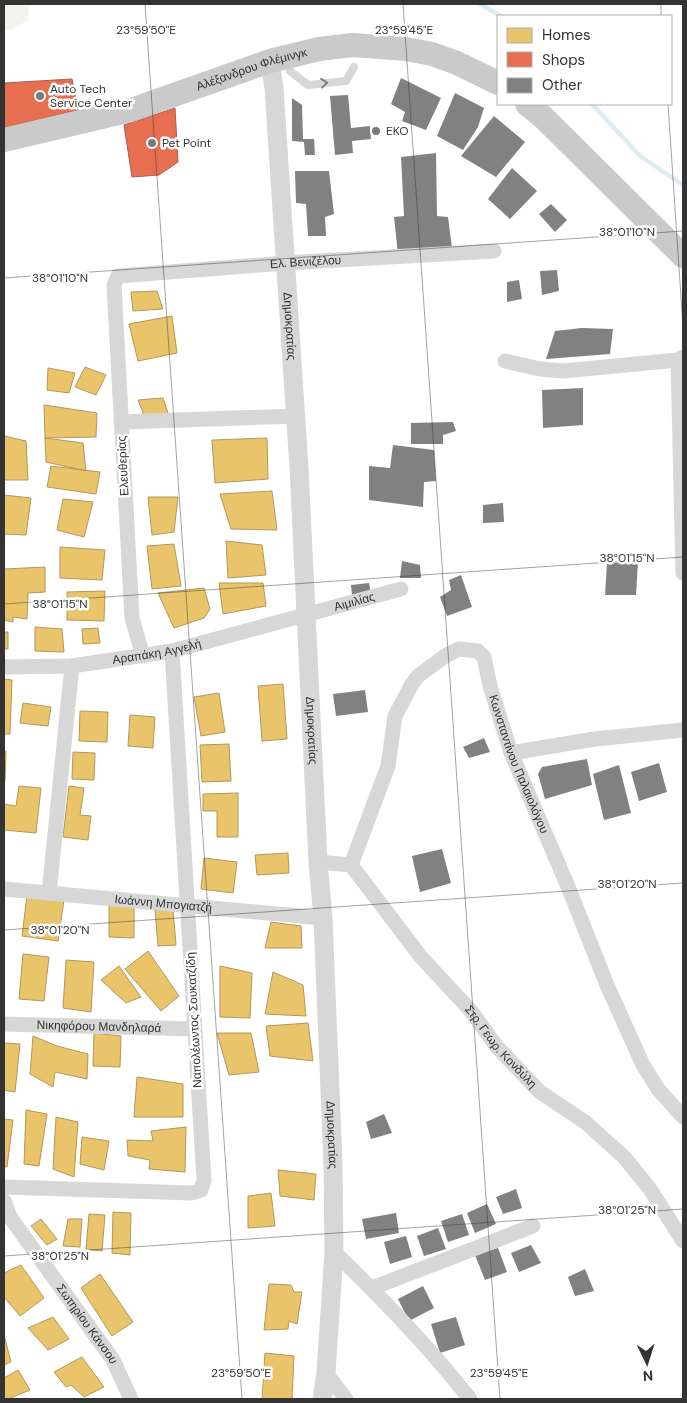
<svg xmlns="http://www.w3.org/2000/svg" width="687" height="1403" font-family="'DM Sans',sans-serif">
	<rect width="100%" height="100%" fill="#fff"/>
	<path fill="#f1f5ed" d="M 4,4 L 29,4 L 28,20 L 11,30 L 4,29 Z"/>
	<path fill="#e9c46a" stroke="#b2985a" d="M 157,291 L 163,309 L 133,311 L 131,292 Z
		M 172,316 L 177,353 L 138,361 L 129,324 Z
		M 85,367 L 106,375 L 96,395 L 75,387 Z
		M 48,368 L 75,373 L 69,393 L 47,390 Z
		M 163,398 L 169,416 L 144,415 L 138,400 Z
		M 44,405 L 97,413 L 96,437 L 45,438 Z
		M 4,436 L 26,441 L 28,480 L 4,480 Z
		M 45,438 L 83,443 L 86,471 L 46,462 Z
		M 267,438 L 268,479 L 215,483 L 212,440 Z
		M 51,466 L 100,472 L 96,494 L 47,487 Z
		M 272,491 L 277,530 L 231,529 L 220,494 Z
		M 4,495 L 31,498 L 26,535 L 4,534 Z
		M 148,497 L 178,497 L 174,532 L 152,535 Z
		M 63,499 L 93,502 L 84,537 L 57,530 Z
		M 226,541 L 262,545 L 266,575 L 228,578 Z
		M 174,544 L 181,586 L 152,589 L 147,546 Z
		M 60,547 L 105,550 L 102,580 L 60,578 Z
		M 45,567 L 45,592 L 28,593 L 27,619 L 13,617 L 13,622 L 4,620 L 4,569 Z
		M 219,583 L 263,583 L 266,606 L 223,614 Z
		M 204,588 L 210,609 L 204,618 L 174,628 L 158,593 Z
		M 105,591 L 104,621 L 67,620 L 67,592 Z
		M 35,627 L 62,629 L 64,652 L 35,651 Z
		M 98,628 L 100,643 L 83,644 L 82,629 Z
		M 4,632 L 8,632 L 8,649 L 4,649 Z
		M 4,679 L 12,680 L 10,734 L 4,734 Z
		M 283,684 L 287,739 L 262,741 L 258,686 Z
		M 219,693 L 225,732 L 201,736 L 194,697 Z
		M 23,703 L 51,707 L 48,726 L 20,723 Z
		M 80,711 L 108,712 L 107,742 L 79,741 Z
		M 130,715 L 155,717 L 153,748 L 128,746 Z
		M 229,744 L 231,781 L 202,782 L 200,745 Z
		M 4,751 L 6,751 L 5,781 L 4,781 Z
		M 73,752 L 95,753 L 94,780 L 72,779 Z
		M 19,786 L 41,788 L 36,833 L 4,830 L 4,804 L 16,806 Z
		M 69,786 L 84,788 L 80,815 L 91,816 L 88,840 L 63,837 Z
		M 238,793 L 238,837 L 217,837 L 217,811 L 203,811 L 203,794 Z
		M 288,853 L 289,873 L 257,875 L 255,855 Z
		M 204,858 L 237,862 L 233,893 L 201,889 Z
		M 27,895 L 64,900 L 58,941 L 22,936 Z
		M 109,903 L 134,903 L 134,938 L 109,937 Z
		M 173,909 L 176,945 L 158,946 L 155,910 Z
		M 271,922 L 301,926 L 302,948 L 265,948 Z
		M 148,951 L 179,996 L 161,1011 L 125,969 Z
		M 23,954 L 49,957 L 44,1001 L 19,999 Z
		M 66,960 L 94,962 L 91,1012 L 63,1008 Z
		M 119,966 L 141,997 L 126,1003 L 101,980 Z
		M 220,966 L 252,973 L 250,1018 L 220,1017 Z
		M 273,972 L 303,985 L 306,1016 L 265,1014 Z
		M 308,1023 L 313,1061 L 270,1056 L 266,1026 Z
		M 94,1033 L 121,1036 L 120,1067 L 93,1066 Z
		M 217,1033 L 251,1033 L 259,1072 L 229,1075 Z
		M 33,1036 L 57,1046 L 88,1054 L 87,1079 L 55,1072 L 53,1087 L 30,1074 Z
		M 4,1043 L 20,1044 L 15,1092 L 4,1090 Z
		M 137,1077 L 183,1084 L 183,1117 L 134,1117 Z
		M 26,1110 L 47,1114 L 39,1166 L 24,1164 Z
		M 56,1117 L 78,1122 L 74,1177 L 53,1169 Z
		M 4,1119 L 13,1120 L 7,1167 L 4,1166 Z
		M 186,1127 L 185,1172 L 149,1169 L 150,1160 L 128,1156 L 127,1140 L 153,1141 L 151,1131 Z
		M 82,1137 L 109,1141 L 104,1170 L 80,1164 Z
		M 278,1170 L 316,1174 L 314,1200 L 280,1196 Z
		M 271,1193 L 275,1226 L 248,1228 L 248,1196 Z
		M 113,1212 L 131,1213 L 130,1255 L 112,1253 Z
		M 89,1214 L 105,1215 L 102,1251 L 86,1249 Z
		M 41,1219 L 57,1239 L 47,1245 L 31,1226 Z
		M 68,1219 L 82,1219 L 80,1247 L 63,1246 Z
		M 21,1265 L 44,1298 L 20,1316 L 4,1297 L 4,1273 Z
		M 100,1274 L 133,1322 L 112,1336 L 81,1288 Z
		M 269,1284 L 291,1285 L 294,1292 L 302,1292 L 297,1324 L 289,1321 L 288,1329 L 264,1330 Z
		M 53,1317 L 69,1339 L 48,1350 L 28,1328 Z
		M 4,1335 L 11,1362 L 4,1365 Z
		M 265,1353 L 294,1356 L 292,1399 L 262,1399 Z
		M 82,1357 L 104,1387 L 84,1397 L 71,1385 L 66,1387 L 54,1372 Z
		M 18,1370 L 30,1390 L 8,1399 L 4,1395 L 4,1378 Z"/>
	<path fill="#e76f51" stroke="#b15d48" d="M 72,79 L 78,110 L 4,128 L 4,83 Z
		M 175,108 L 178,162 L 159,175 L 132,177 L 124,125 Z"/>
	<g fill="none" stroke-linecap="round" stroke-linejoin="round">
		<path stroke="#ddebf3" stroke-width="4.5" d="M 480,4 L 501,16
			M 592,104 L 640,156 L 683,185"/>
	</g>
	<path fill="#818181" d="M 401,78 L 441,98 L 426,130 L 402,121 L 405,112 L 391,104 Z
		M 455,93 L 484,108 L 478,127 L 463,150 L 437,136 Z
		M 348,95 L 351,128 L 370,126 L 371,139 L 352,141 L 353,153 L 335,155 L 330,96 Z
		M 292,98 L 302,105 L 303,139 L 314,139 L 315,155 L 305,155 L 304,142 L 292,141 Z
		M 494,116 L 525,142 L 496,177 L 461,156 Z
		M 436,153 L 437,216 L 448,217 L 452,248 L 398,254 L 394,217 L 404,216 L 401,157 Z
		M 512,168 L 537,191 L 510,219 L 488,199 Z
		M 295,171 L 329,171 L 334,214 L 325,217 L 326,236 L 308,236 L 306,204 L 296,203 Z
		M 551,204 L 567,220 L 555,232 L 539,214 Z
		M 557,270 L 559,291 L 542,295 L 540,271 Z
		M 519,280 L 522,299 L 507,302 L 507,282 Z
		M 582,328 L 613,329 L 610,354 L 546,359 L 555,331 Z
		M 583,388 L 583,425 L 543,428 L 542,390 Z
		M 453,422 L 456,431 L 443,435 L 443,444 L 411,444 L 411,423 Z
		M 393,445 L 434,450 L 436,481 L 424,482 L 423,507 L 369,500 L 369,466 L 390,468 Z
		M 503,503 L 504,522 L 483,523 L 483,505 Z
		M 402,561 L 420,565 L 421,578 L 400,578 Z
		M 638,561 L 636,595 L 605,595 L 607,563 Z
		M 461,575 L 472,607 L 447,616 L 440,597 L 451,590 L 449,580 Z
		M 369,583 L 371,593 L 352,595 L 351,585 Z
		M 365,690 L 368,712 L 336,716 L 333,694 Z
		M 484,738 L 490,752 L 469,758 L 463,747 Z
		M 587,759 L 592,785 L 545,799 L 538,774 L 542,767 Z
		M 659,763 L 667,792 L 639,801 L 631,772 Z
		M 619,765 L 631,813 L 604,820 L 593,774 Z
		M 442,849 L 451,883 L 420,892 L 412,856 Z
		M 384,1114 L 392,1133 L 371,1139 L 366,1122 Z
		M 516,1189 L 522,1208 L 503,1214 L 496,1197 Z
		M 487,1204 L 496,1224 L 475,1233 L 467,1213 Z
		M 396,1213 L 399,1233 L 366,1239 L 362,1219 Z
		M 462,1214 L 469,1235 L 448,1242 L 441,1221 Z
		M 438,1228 L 446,1249 L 424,1256 L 417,1236 Z
		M 406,1236 L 412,1257 L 390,1264 L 384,1242 Z
		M 531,1245 L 541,1263 L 519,1272 L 511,1253 Z
		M 498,1248 L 507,1272 L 485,1280 L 475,1255 Z
		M 585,1269 L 594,1291 L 575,1296 L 568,1277 Z
		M 423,1286 L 434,1308 L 409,1321 L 398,1299 Z
		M 456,1317 L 465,1345 L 440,1353 L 431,1324 Z"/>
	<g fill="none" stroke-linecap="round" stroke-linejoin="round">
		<path stroke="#d7d7d7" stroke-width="8" d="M 290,71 L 308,85 L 346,81 L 354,67"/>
		<g stroke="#d7d7d7" stroke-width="15">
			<path d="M 683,357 L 678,360 L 683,573"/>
			<path d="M 505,361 L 540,369 L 563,371 L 678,360"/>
			<path d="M 121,422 L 296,416"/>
			<path id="s1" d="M 143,656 L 132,618 L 114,285 L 118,276 L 285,263 L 494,251"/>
			<path id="s2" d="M 4,667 L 72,666 L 172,651 L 401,589"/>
			<path d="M 511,753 L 595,739 L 683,730"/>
			<path id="s3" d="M 318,862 L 351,865 L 421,957 L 471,1011 L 497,1047 L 540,1092 L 585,1122 L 624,1157 L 650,1189 L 683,1241"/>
			<path id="s4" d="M 351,865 L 388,766 L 395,716 L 412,684 L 418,676 L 445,656 L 459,649 L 478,651 L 484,657 L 490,686 L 511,753 L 569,889 L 607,985 L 643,1065 L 658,1089 L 683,1117"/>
			<path id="s5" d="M 4,889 L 323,918"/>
			<path d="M 49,893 L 72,666"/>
			<path id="s6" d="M 4,1024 L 194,1029"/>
			<path d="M 4,1187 L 192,1193 L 201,1190 L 204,1180 L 172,651"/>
			<path id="s7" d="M 4,1201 L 10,1217 L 113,1360 L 131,1399"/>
			<path d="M 334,1252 C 383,1299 429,1347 470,1399"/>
			<path d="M 372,1288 L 533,1226"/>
			<path d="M 326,1373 L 346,1399"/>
		</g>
		<path stroke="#d7d7d7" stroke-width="19" id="s8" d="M 270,61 L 274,88 L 299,468 L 318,862 L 323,918 L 333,1164 L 334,1252 L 326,1373 L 322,1399"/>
		<g stroke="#cacaca" stroke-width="24">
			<path d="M 527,104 L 545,119 L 683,256"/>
			<path id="s9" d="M 4,140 L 131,110 L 270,61 L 319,49 L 353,45 L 406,49 L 432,54 L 457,63 L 498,83"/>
		</g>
	</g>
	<defs><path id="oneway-chevron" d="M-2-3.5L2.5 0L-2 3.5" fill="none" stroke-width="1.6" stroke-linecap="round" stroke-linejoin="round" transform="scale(1.25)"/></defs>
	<use stroke="#7d7d7d" href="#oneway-chevron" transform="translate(324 83) rotate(-6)"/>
	<path fill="none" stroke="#333" stroke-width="1" stroke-opacity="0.45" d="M 145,4 L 242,1399M 403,4 L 500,1399M 661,4 L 661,16M 668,104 L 683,327M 4,278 L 683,231M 4,604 L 683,557M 4,930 L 683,883M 4,1256 L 683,1209"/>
	<g fill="#7a7a7a" stroke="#fff" stroke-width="2">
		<circle cx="40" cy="96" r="5"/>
		<circle cx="376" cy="131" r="5"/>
		<circle cx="152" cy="143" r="5"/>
	</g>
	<g text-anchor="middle" stroke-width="5" stroke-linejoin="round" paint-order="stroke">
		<g font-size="12" fill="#333" stroke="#fff">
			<text dy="4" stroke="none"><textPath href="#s9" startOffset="258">Αλέξανδρου Φλέμινγκ</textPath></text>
			<text dy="4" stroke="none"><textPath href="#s1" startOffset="571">Ελ. Βενιζέλου</textPath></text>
			<text dy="4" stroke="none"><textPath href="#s8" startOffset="266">Δημοκρατίας</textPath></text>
			<text transform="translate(123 466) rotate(-93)" y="4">Ελευθερίας</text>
			<text dy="4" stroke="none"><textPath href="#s2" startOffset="358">Αιμιλίας</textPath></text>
			<text dy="4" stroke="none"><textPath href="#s2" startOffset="154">Αραπάκη Αγγελή</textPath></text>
			<text dy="4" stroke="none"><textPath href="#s8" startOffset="671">Δημοκρατίας</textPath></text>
			<text dy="4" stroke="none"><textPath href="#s4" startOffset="392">Κωνσταντίνου Παλαιολόγου</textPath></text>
			<text dy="4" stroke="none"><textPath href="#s5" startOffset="160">Ιωάννη Μπογιατζή</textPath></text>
			<text transform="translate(194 1020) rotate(-93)" y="4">Ναπολέωντος Σουκατζίδη</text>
			<text dy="4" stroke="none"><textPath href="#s6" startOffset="95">Νικηφόρου Μανδηλαρά</textPath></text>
			<text dy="4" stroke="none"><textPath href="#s3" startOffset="269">Στρ. Γεωρ. Κονδύλη</textPath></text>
			<text dy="4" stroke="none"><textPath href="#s8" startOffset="1076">Δημοκρατίας</textPath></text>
			<text dy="4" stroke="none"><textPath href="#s7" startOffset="149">Σωτηρίου Κάνσου</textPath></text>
		</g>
		<g font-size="12" fill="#333" stroke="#fff" text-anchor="start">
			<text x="50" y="93">Auto Tech<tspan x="50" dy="14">Service Center</tspan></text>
			<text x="386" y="135">EKO</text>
			<text x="162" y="147">Pet Point</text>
		</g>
	</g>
	<g font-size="12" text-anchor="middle" fill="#333" stroke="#fff" stroke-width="5" stroke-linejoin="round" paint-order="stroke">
		<text x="146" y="34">23°59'50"E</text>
		<text x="404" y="34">23°59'45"E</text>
		<text x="627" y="236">38°01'10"N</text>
		<text x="60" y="282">38°01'10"N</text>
		<text x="627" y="562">38°01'15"N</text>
		<text x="60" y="608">38°01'15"N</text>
		<text x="627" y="888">38°01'20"N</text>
		<text x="60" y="934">38°01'20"N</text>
		<text x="627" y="1214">38°01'25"N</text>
		<text x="60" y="1260">38°01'25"N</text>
		<text x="241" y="1377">23°59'50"E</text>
		<text x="499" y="1377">23°59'45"E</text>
	</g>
	<rect width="687" height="1403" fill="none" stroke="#333333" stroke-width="10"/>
	<rect x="497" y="15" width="175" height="90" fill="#ffffff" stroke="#adadad"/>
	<rect x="507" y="28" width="25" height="15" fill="#e9c46a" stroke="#adadad"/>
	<text x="542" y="40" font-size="15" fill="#333333">Homes</text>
	<rect x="507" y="52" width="25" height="15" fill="#e76f51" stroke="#adadad"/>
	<text x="542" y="65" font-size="15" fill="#333333">Shops</text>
	<rect x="507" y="78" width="25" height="15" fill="#818181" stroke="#adadad"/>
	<text x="542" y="90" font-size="15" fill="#333333">Other</text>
	<g transform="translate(647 1363) rotate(176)" stroke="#ffffff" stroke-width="4" paint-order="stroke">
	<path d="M0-4L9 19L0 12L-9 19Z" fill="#333333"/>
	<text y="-8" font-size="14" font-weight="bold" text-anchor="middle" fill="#333333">N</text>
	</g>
</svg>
